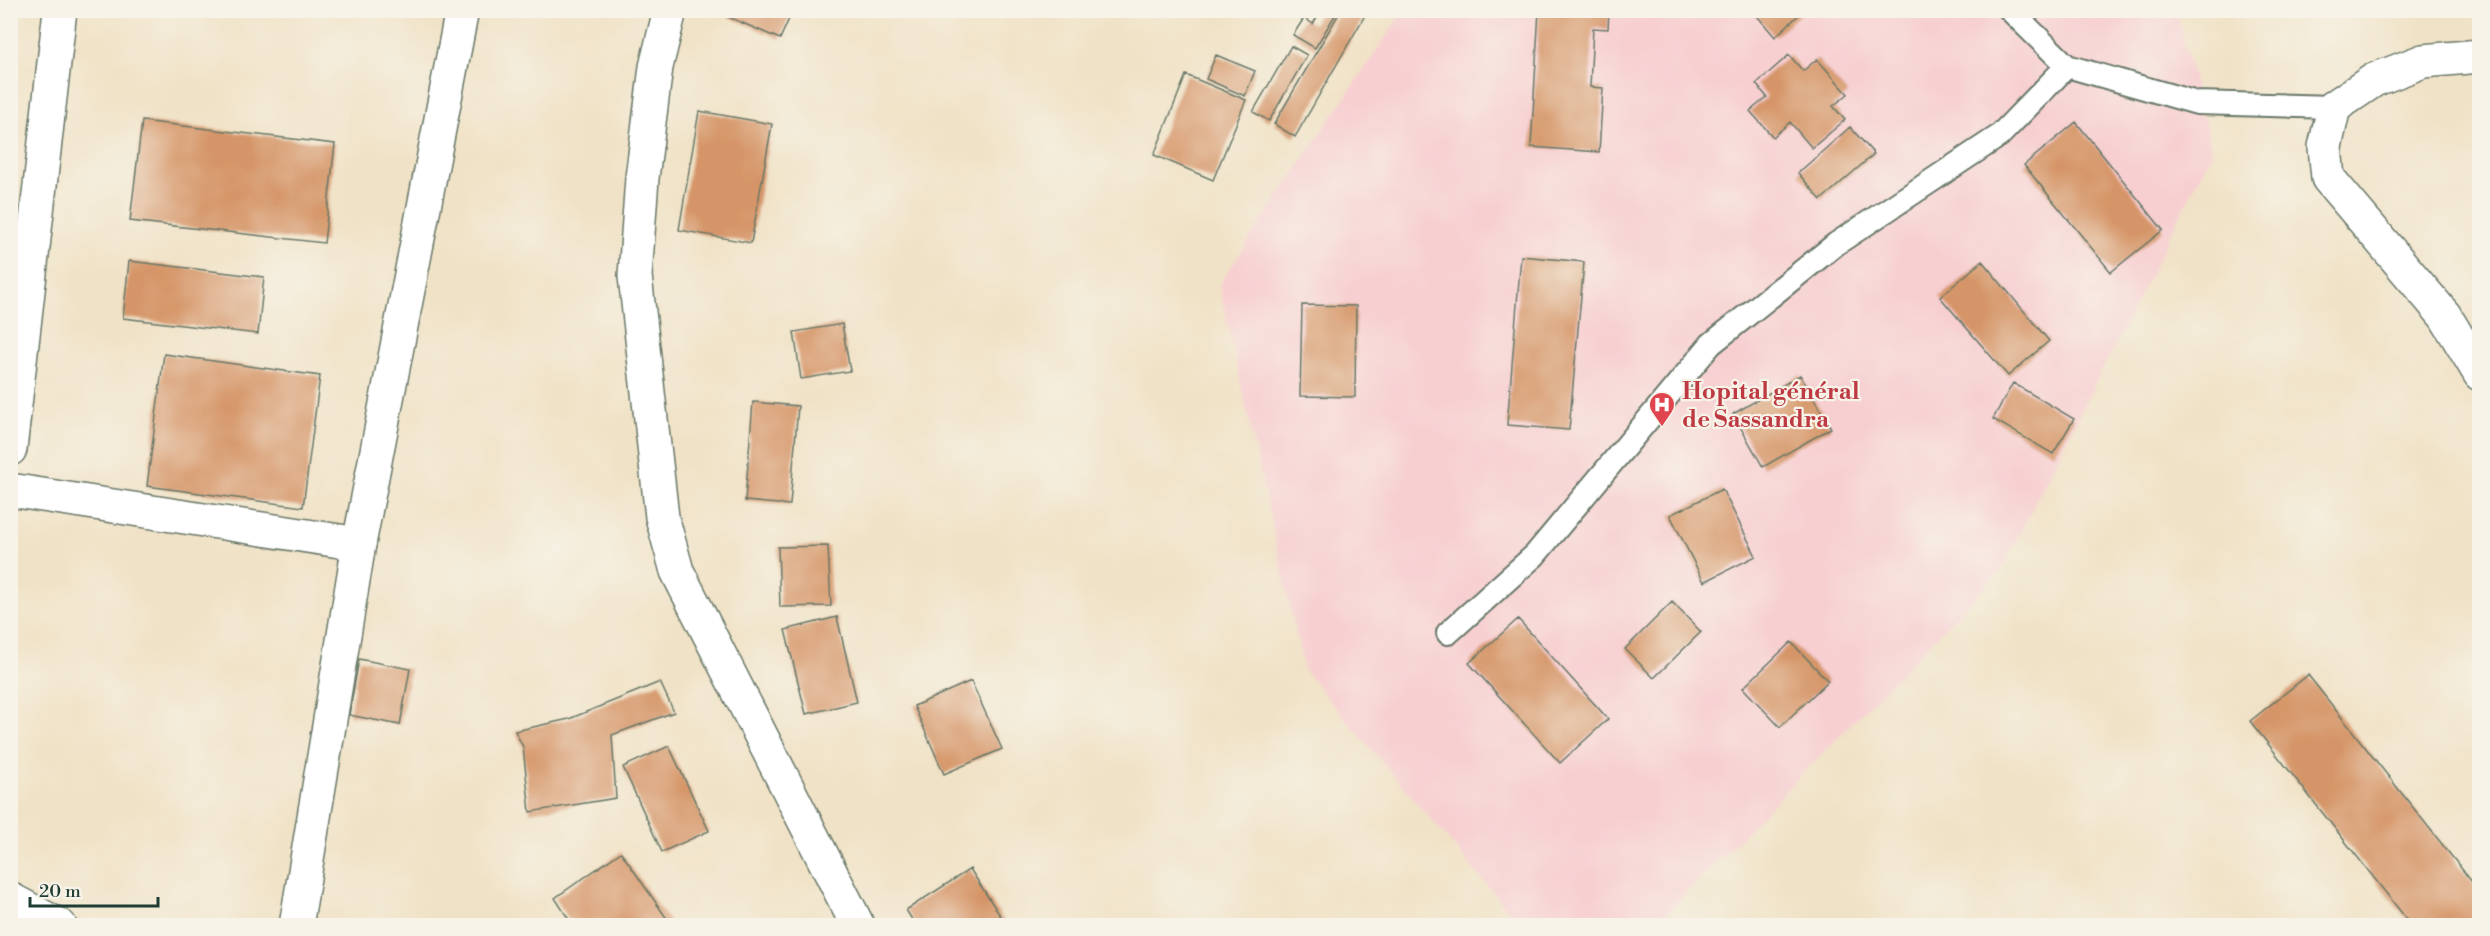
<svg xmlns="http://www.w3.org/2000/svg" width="2490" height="936" font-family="'Libre Bodoni',serif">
	<rect width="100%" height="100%" fill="#f7f3e8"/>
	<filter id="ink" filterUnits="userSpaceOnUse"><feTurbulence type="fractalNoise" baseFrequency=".0167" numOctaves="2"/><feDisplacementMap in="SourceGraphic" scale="12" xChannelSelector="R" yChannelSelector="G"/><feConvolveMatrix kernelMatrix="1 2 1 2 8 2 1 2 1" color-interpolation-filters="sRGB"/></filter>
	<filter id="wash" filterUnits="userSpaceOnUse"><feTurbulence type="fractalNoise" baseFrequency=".008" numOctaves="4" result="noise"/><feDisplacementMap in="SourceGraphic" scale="24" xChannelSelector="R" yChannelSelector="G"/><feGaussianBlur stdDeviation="1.35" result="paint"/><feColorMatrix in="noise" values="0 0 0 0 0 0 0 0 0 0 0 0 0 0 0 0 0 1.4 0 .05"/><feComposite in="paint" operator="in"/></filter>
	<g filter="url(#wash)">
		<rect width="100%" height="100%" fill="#f0e2c6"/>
		<path fill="#f7cfd1" d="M 1403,11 L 2176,11 L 2212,152 L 2001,570 L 1655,925 L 1521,925 L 1304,670 L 1219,285 Z"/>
		<g id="blocks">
			<path fill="#d59568" d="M 712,10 L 793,10 L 780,39 Z
				M 1321,10 L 1337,12 L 1315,48 L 1293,35 L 1304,18 L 1313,24 Z
				M 1341,10 L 1368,10 L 1295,137 L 1274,124 Z
				M 1539,10 L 1609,10 L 1608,29 L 1593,28 L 1590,87 L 1603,88 L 1599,152 L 1531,147 Z
				M 1752,10 L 1804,10 L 1775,37 Z
				M 1291,46 L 1307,55 L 1269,121 L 1253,112 Z
				M 1216,55 L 1255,71 L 1245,96 L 1206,79 Z
				M 1789,55 L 1803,71 L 1817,59 L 1848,94 L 1833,106 L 1845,120 L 1812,148 L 1790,122 L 1773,137 L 1750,111 L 1767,97 L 1756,84 Z
				M 1186,75 L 1246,100 L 1213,180 L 1154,155 Z
				M 699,111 L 772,124 L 751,243 L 679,230 Z
				M 142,121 L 335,144 L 324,243 L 130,221 Z
				M 2076,122 L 2163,230 L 2111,272 L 2024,165 Z
				M 1850,127 L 1874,154 L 1821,200 L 1798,173 Z
				M 1521,256 L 1584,262 L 1569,430 L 1507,425 Z
				M 129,261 L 264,277 L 258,334 L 123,318 Z
				M 1982,261 L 2049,341 L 2008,376 L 1940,297 Z
				M 1302,305 L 1356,306 L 1355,397 L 1300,396 Z
				M 842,324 L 850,371 L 801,379 L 794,332 Z
				M 164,354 L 320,376 L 303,507 L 147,486 Z
				M 1800,375 L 1831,428 L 1763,467 L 1733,414 Z
				M 2013,383 L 2074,419 L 2053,454 L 1993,419 Z
				M 753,402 L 798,406 L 790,505 L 745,501 Z
				M 1722,489 L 1756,556 L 1704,582 L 1670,515 Z
				M 828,546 L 831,606 L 780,607 L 778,547 Z
				M 1672,602 L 1701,632 L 1654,678 L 1625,649 Z
				M 837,617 L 857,702 L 806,714 L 785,630 Z
				M 1518,619 L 1608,719 L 1560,763 L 1469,663 Z
				M 1791,642 L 1828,681 L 1780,727 L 1743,688 Z
				M 359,659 L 410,669 L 400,725 L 349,715 Z
				M 2308,675 L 2480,892 L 2480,926 L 2412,926 L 2250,721 Z
				M 971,681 L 1002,749 L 944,774 L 914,706 Z
				M 660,682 L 674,712 L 612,735 L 616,798 L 530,812 L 523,747 L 515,731 L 569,719 Z
				M 669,746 L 709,831 L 662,852 L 623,767 Z
				M 621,852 L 672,926 L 573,926 L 555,898 Z
				M 970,869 L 1007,926 L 916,926 L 906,910 Z"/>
		</g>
	</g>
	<g filter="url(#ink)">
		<use href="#blocks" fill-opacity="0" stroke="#687767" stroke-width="1.5"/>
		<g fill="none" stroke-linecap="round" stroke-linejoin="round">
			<defs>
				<path id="service" d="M 2010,10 L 2067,66 L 2197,103 L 2334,107
					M 1448,633 L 1535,555 L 1711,344 L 1836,244 L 1999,136 L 2067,66"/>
				<path id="minor" d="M 670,10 L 656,67 L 642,178 L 635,276 L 662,517 L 677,571 L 858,926
					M 2480,56 L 2423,61 L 2374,80 L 2334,107 L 2325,147 L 2328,178 L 2445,316 L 2480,374
					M 10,449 L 60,10
					M 10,490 L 359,544
					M 10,899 L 60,926"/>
				<path id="tertiary" d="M 296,926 L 359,544 L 462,10"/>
			</defs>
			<use href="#service" stroke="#687767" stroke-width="26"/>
			<use href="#minor" stroke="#687767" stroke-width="36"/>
			<use href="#tertiary" stroke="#687767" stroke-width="36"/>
			<use href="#service" stroke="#fff" stroke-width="22"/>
			<use href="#minor" stroke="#fff" stroke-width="33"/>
			<use href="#tertiary" stroke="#fff" stroke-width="33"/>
		</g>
	</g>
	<defs>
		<symbol id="hospital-pin" viewBox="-11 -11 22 30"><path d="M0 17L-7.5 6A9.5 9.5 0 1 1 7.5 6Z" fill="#e0444e" stroke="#f7f3e8"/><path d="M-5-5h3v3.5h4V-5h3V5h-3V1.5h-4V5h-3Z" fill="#fff"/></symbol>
	</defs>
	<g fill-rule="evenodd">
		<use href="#hospital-pin" x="1647" y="390" width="30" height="40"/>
	</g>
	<g text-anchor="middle" stroke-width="4.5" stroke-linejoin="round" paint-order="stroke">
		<g font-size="24" font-weight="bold" fill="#be3a42" stroke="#f7f3e8" text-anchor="start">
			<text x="1682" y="399">Hopital général<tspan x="1682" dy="28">de Sassandra</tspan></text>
		</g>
	</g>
	<rect width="2490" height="936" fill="none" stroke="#f7f3e8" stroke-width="36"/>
	<path d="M30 897v9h128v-9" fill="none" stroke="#1f3d34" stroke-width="3"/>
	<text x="39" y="897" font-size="18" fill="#1f3d34" stroke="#f7f3e8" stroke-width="4.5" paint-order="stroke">20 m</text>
</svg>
